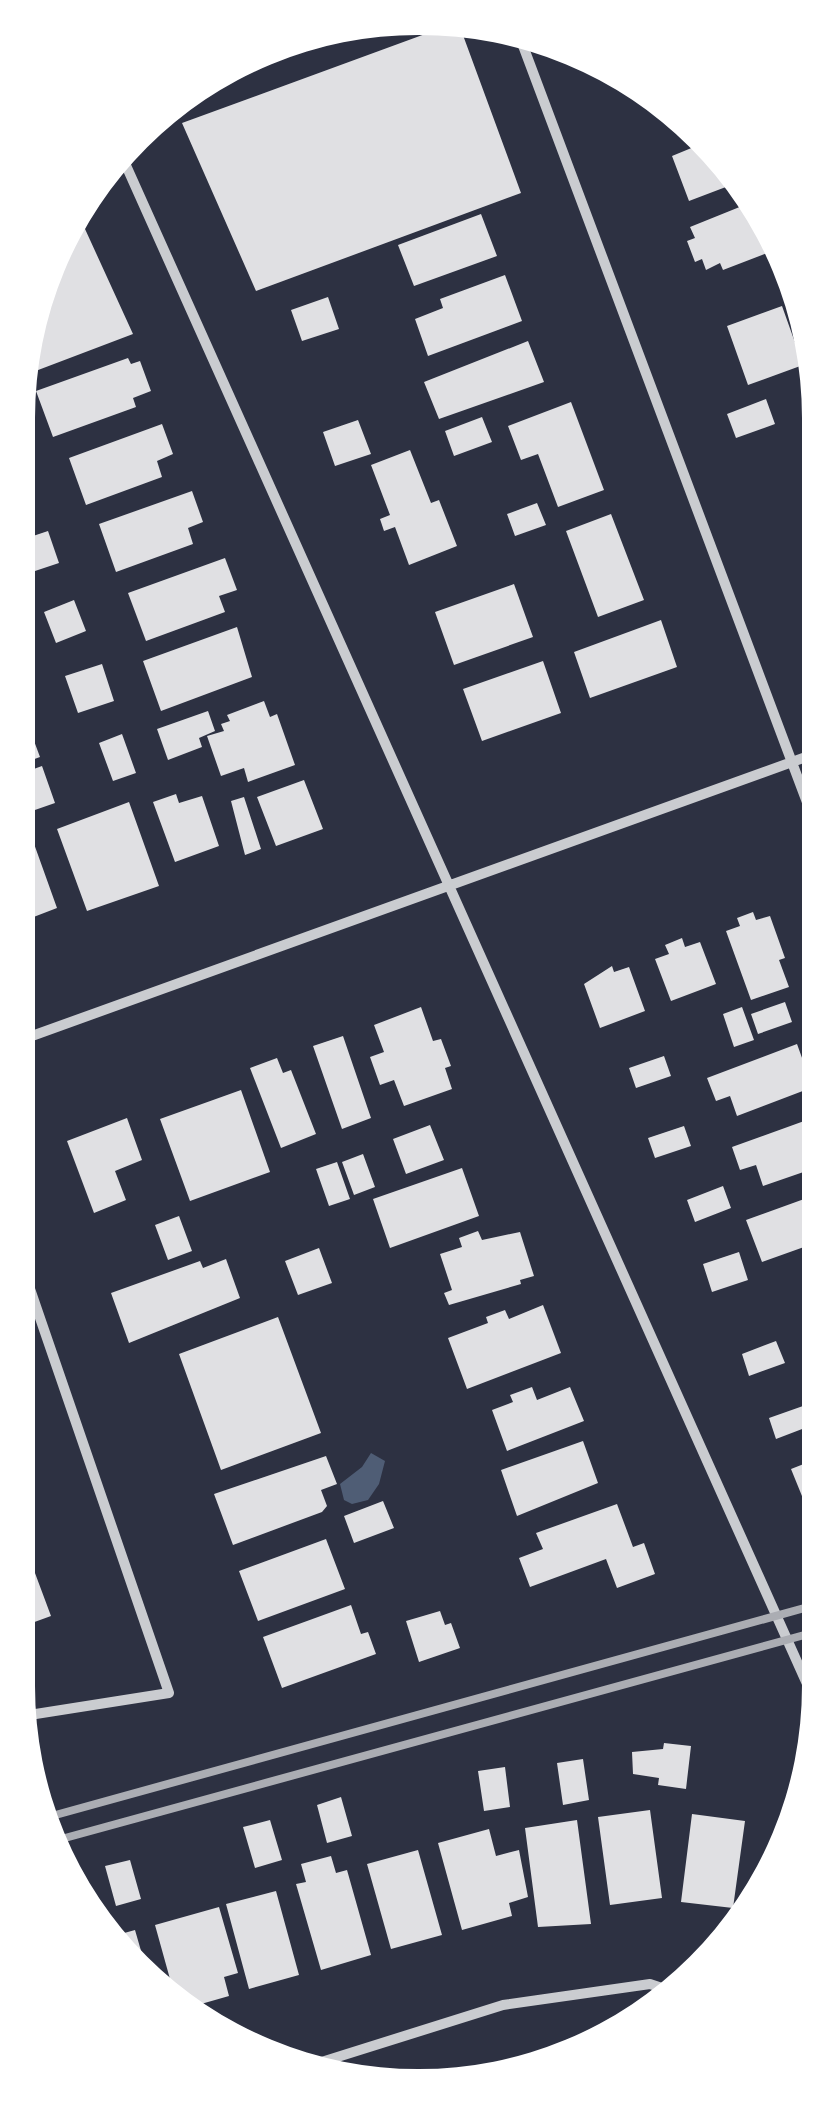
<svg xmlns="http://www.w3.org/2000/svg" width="837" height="2104" font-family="Signika,sans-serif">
	<rect width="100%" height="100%" fill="#2d3142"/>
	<path fill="#4f5d75" d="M 371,1453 L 385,1461 L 379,1484 L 368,1500 L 352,1504 L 344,1500 L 340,1484 L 362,1467 Z"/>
	<path fill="#e0e0e3" d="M 447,26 L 460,27 L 521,193 L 256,291 L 182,123 Z
		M 706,142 L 739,182 L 689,201 L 672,156 Z
		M 752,202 L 780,248 L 723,270 L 720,263 L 706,270 L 702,259 L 695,262 L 687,241 L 695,238 L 690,227 Z
		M 481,214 L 497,256 L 414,286 L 398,245 Z
		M 80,218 L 133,334 L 25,375 L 39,290 Z
		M 505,275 L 522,321 L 428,356 L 415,319 L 443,308 L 440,299 Z
		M 328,297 L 339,329 L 302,341 L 291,310 Z
		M 782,306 L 803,365 L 748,385 L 727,326 Z
		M 528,341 L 544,382 L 439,419 L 424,382 Z
		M 128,358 L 131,364 L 140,361 L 151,391 L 133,398 L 136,407 L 53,437 L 36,391 Z
		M 766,399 L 775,424 L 736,438 L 727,414 Z
		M 571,402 L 604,490 L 558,507 L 538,454 L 521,460 L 508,426 Z
		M 482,417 L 492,442 L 454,456 L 445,431 Z
		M 358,420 L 371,454 L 335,466 L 323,432 Z
		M 162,424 L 173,454 L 157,461 L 162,477 L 86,505 L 69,458 Z
		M 410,450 L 431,503 L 439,500 L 457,546 L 409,565 L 395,527 L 384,531 L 380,519 L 390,515 L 371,465 Z
		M 22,463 L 33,493 L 18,499 L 18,465 Z
		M 192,491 L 203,522 L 188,528 L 193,544 L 116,572 L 99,524 Z
		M 537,503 L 546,525 L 515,536 L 507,514 Z
		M 611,514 L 644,600 L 598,617 L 566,531 Z
		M 48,531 L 59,563 L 29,573 L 18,541 Z
		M 225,558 L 237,590 L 219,596 L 225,612 L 146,641 L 128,593 Z
		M 514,584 L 533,637 L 454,665 L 435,612 Z
		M 74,600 L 86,631 L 56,643 L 44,612 Z
		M 661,620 L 677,667 L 590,698 L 574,652 Z
		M 237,627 L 252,677 L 161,711 L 143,661 Z
		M 543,661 L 561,713 L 482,741 L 463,689 Z
		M 102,664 L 114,701 L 78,713 L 65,676 Z
		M 18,698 L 40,757 L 18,765 Z
		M 264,701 L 270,717 L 277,714 L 295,765 L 248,782 L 244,768 L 221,776 L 207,736 L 224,731 L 221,724 L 230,721 L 227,715 Z
		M 208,711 L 215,731 L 199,738 L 202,747 L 168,760 L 157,729 Z
		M 122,734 L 136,773 L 113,781 L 99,743 Z
		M 42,766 L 55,803 L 32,811 L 20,774 Z
		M 304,780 L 323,829 L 276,846 L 257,797 Z
		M 176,794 L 179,803 L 202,796 L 219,846 L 175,862 L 153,802 Z
		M 244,797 L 261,849 L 245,855 L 231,801 Z
		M 129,802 L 159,886 L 87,911 L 57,829 Z
		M 28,827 L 57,908 L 18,923 L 18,831 Z
		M 753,912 L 756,920 L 770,916 L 785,958 L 779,960 L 789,987 L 751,1000 L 726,931 L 740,926 L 737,918 Z
		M 682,938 L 685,947 L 700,942 L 716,984 L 671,1001 L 655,959 L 669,954 L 665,945 Z
		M 612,966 L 614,972 L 629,967 L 645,1011 L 600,1028 L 584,984 Z
		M 785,1002 L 792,1022 L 758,1034 L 751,1014 Z
		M 421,1007 L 433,1041 L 441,1039 L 451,1066 L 445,1068 L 452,1089 L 404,1106 L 394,1080 L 380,1085 L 370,1057 L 384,1052 L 374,1025 Z
		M 742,1007 L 754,1040 L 734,1047 L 723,1014 Z
		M 343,1036 L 371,1118 L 342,1129 L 313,1046 Z
		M 797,1044 L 810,1080 L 805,1081 L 808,1089 L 737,1116 L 730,1096 L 716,1101 L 707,1078 Z
		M 664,1056 L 671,1076 L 636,1088 L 629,1068 Z
		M 277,1058 L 283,1073 L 291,1070 L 316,1134 L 281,1148 L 250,1068 Z
		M 241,1090 L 270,1172 L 190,1201 L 160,1119 Z
		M 818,1116 L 818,1167 L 763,1186 L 756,1165 L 740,1170 L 732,1147 Z
		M 127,1118 L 142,1160 L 115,1171 L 126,1200 L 94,1213 L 67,1141 Z
		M 430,1125 L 444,1160 L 406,1174 L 393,1139 Z
		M 684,1126 L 691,1146 L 655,1158 L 648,1138 Z
		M 363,1154 L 375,1187 L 354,1195 L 342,1162 Z
		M 337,1162 L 350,1199 L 329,1206 L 316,1169 Z
		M 462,1168 L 479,1216 L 390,1248 L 373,1199 Z
		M 723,1186 L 731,1208 L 695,1222 L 687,1200 Z
		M 818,1194 L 818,1242 L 762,1262 L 746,1220 Z
		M 179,1216 L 192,1251 L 168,1260 L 155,1225 Z
		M 478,1231 L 482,1240 L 520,1232 L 534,1276 L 520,1280 L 521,1284 L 449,1305 L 444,1293 L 452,1290 L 440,1254 L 462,1247 L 459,1238 Z
		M 319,1248 L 332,1283 L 298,1295 L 285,1261 Z
		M 739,1252 L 748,1280 L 712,1292 L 703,1264 Z
		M 226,1259 L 240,1298 L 129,1343 L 111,1293 L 200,1261 L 203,1268 Z
		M 818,1291 L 819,1333 L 818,1333 L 804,1296 Z
		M 543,1305 L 561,1353 L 467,1389 L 448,1338 L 488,1323 L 486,1317 L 505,1310 L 509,1319 Z
		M 278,1317 L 321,1433 L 221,1470 L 179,1354 Z
		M 776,1341 L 785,1363 L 749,1376 L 742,1354 Z
		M 532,1387 L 537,1400 L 570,1387 L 584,1421 L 507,1451 L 492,1410 L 513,1402 L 510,1395 Z
		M 803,1406 L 810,1426 L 776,1439 L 769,1418 Z
		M 583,1441 L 598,1483 L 517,1516 L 501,1470 Z
		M 326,1456 L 337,1484 L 321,1490 L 327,1506 L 322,1512 L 233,1545 L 214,1494 Z
		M 819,1458 L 819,1495 L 804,1501 L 791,1469 Z
		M 383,1501 L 394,1528 L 354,1543 L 344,1516 Z
		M 617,1504 L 633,1547 L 644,1543 L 655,1574 L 617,1588 L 606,1559 L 530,1587 L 519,1558 L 543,1549 L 536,1533 Z
		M 326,1539 L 345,1589 L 258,1621 L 239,1571 Z
		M 32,1565 L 51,1616 L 18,1628 L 18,1570 Z
		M 351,1605 L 361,1634 L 368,1632 L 376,1654 L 282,1688 L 263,1637 Z
		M 440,1611 L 445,1625 L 451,1623 L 460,1648 L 419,1662 L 406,1621 Z
		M 664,1743 L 691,1746 L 686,1789 L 658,1785 L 659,1778 L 633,1774 L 632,1752 L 663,1749 Z
		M 583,1759 L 589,1800 L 563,1805 L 557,1763 Z
		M 505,1767 L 510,1807 L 484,1811 L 478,1771 Z
		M 341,1797 L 352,1836 L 327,1843 L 317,1805 Z
		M 650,1810 L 662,1898 L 610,1905 L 598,1817 Z
		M 692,1814 L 745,1821 L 733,1908 L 681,1902 Z
		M 270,1820 L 282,1860 L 255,1868 L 243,1827 Z
		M 577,1820 L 591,1924 L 538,1927 L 525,1828 Z
		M 489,1829 L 496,1856 L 519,1850 L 528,1897 L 509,1903 L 512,1916 L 462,1930 L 438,1843 Z
		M 418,1850 L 442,1935 L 391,1949 L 367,1864 Z
		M 331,1856 L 336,1873 L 347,1870 L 371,1955 L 321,1970 L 296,1884 L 306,1882 L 301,1864 Z
		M 130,1860 L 141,1899 L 116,1906 L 105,1866 Z
		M 276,1891 L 299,1975 L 249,1989 L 226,1904 Z
		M 219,1907 L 238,1973 L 224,1977 L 229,1996 L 187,2008 L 175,1997 L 155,1925 Z
		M 135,1930 L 148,1975 L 117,1949 L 110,1937 Z"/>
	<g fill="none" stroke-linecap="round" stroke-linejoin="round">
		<path stroke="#caccd0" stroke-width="10" d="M 519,35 L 817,829
			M 120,152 L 816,1704
			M 18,1041 L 817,753
			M 18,1254 L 169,1693 L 23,1716
			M 312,2065 L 503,2005 L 650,1984 L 671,1991"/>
		<path stroke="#abadb3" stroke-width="8" d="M 41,1819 L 819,1604
			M 54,1841 L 819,1631"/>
	</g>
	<path d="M0 0H837V2104H0ZM418 35H419A383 383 0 0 1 802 418V1686A383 383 0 0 1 419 2069H418A383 383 0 0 1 35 1686V418A383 383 0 0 1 418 35Z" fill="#fff" fill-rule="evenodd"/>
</svg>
